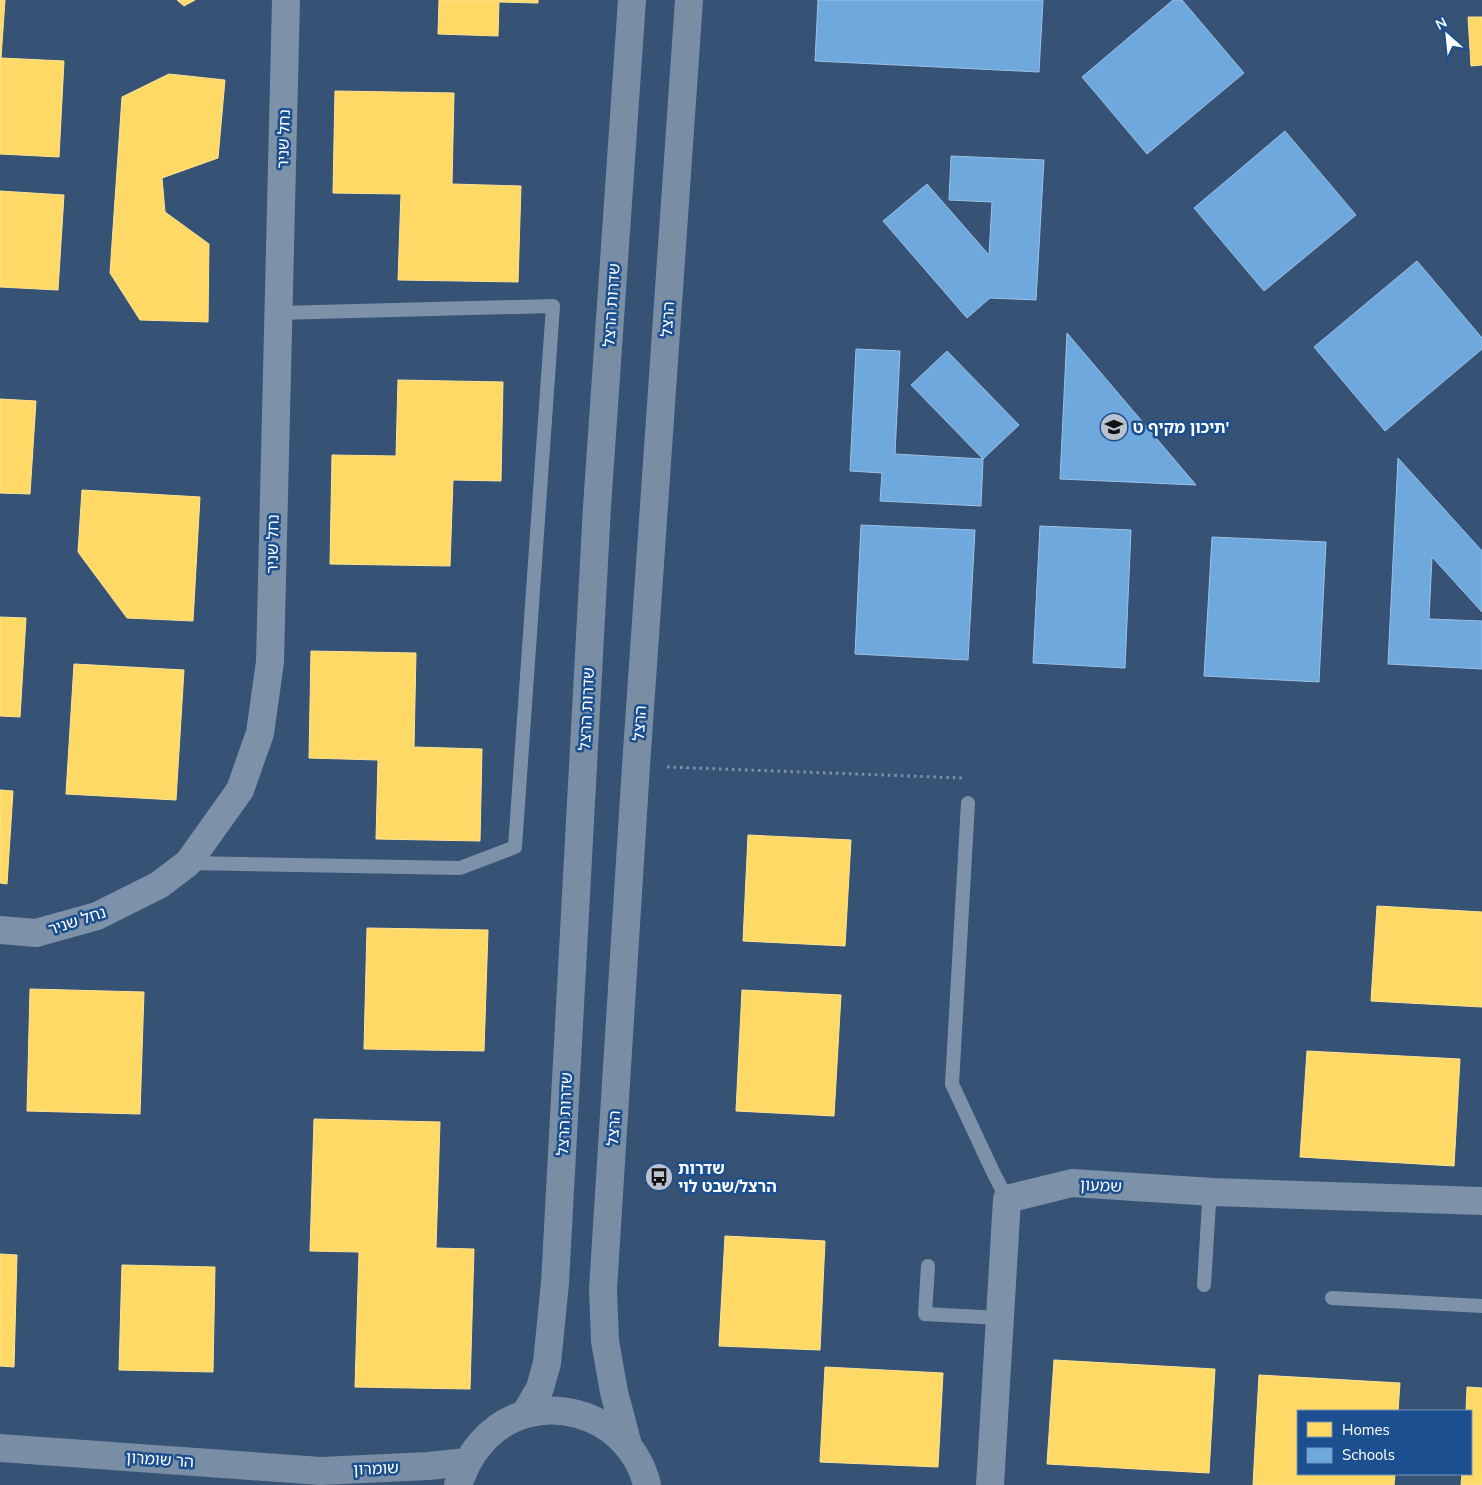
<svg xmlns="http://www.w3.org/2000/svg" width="1482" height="1485" font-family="'Nunito Sans','Noto Sans Hebrew',sans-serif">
	<rect width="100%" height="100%" fill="#365274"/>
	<path fill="#ffd966" stroke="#ffe494" d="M 0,0 L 5,0 L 1,58 L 64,61 L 59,157 L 0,154 Z
		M 177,0 L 195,0 L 184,6 Z
		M 439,0 L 538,0 L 538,3 L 499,2 L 498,36 L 438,34 Z
		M 1468,17 L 1482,17 L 1482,65 L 1471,66 Z
		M 169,74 L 225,80 L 218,158 L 162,178 L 165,212 L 209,244 L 208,322 L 140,320 L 110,273 L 122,97 Z
		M 335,91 L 454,93 L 452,184 L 521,186 L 518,282 L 398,280 L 401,194 L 333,193 Z
		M 0,191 L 64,195 L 58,290 L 0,287 Z
		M 398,380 L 503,382 L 501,481 L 453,480 L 450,566 L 330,564 L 332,455 L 396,456 Z
		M 0,399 L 36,401 L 30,494 L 0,493 Z
		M 82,490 L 200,497 L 193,621 L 127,618 L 78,552 Z
		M 0,617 L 26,618 L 20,717 L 0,716 Z
		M 311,651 L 416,653 L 414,747 L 482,749 L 480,841 L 376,839 L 378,760 L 309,758 Z
		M 74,664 L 184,670 L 176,800 L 66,794 Z
		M 0,790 L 13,791 L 7,884 L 0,883 Z
		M 748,835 L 851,840 L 845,946 L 743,941 Z
		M 1377,906 L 1482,912 L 1482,1007 L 1371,1001 Z
		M 367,928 L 488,930 L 484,1051 L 364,1049 Z
		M 30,989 L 144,992 L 140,1114 L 27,1111 Z
		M 742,990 L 841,995 L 834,1116 L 736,1111 Z
		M 1307,1051 L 1460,1059 L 1454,1166 L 1300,1157 Z
		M 314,1119 L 440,1122 L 436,1248 L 474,1249 L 470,1389 L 355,1387 L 359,1252 L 310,1251 Z
		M 725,1236 L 825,1241 L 820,1350 L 719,1346 Z
		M 0,1254 L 17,1255 L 14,1367 L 0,1366 Z
		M 122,1265 L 215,1267 L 213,1372 L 119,1370 Z
		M 1054,1360 L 1215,1369 L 1209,1473 L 1047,1464 Z
		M 825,1367 L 943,1373 L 938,1467 L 820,1462 Z
		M 1259,1375 L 1400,1383 L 1398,1411 L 1298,1411 L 1298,1474 L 1395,1474 L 1394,1485 L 1253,1485 Z
		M 1467,1387 L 1482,1388 L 1482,1485 L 1461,1485 L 1462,1474 L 1471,1474 L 1471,1411 L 1466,1411 Z"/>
	<path fill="#6fa8dc" stroke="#9ac2e6" d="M 818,0 L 1043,0 L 1039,72 L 815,61 Z
		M 1173,0 L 1182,0 L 1244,73 L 1147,154 L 1082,77 Z
		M 1285,131 L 1356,215 L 1264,291 L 1194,208 Z
		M 951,156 L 1044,160 L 1036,300 L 990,298 L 967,318 L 883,221 L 927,184 L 989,255 L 992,202 L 949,200 Z
		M 1417,261 L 1482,338 L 1482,349 L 1385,431 L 1314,347 Z
		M 1067,333 L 1196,485 L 1060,479 Z
		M 856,349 L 900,351 L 895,454 L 983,459 L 981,506 L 880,501 L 882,473 L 850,471 Z
		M 947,351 L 1019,425 L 983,459 L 911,385 Z
		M 1398,458 L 1482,551 L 1482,612 L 1432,557 L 1429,619 L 1482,621 L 1482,669 L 1388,664 Z
		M 861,525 L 975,530 L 968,660 L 855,654 Z
		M 1040,526 L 1131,530 L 1125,668 L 1033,663 Z
		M 1212,537 L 1326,542 L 1319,682 L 1204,676 Z"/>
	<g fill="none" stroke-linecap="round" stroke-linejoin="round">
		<path stroke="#7d92a8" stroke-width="3" stroke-dasharray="2.5 4" stroke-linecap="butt" d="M 667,767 L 963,778"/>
		<path stroke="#7d92a8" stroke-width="14" d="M 968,803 L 952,1084 L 993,1172 L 1007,1199
			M 188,863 L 460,868 L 515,847 L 553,306 L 278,313
			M 928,1266 L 925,1314 L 1000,1318
			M 1204,1285 L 1209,1203 L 1213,1192
			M 1332,1298 L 1482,1306"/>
		<path stroke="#7d92a8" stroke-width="28" d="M 0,930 L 36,933 L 97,916 L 159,885 L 188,863 L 240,790 L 260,733 L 270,662 L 286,0
			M 990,1485 L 1007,1199 L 1072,1183 L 1213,1192 L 1482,1201"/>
		<path stroke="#798da4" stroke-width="28" d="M 525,1414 L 540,1388 L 547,1363 L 555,1283 L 597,507 L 632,0
			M 628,1445 L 614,1392 L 605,1341 L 603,1289 L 636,766 L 689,0
			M 0,1448 L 321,1471 L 428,1466 L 467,1462
			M 458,1485 C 464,1469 470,1455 482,1442 C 533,1384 630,1411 647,1485"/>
	</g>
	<defs>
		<symbol id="school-disc" viewBox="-11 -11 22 22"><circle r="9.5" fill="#b9c2ce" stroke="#1b4f8f"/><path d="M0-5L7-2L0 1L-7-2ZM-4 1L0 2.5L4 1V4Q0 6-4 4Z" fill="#111"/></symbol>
		<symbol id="bus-disc" viewBox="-11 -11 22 22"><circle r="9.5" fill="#b9c2ce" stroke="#1b4f8f"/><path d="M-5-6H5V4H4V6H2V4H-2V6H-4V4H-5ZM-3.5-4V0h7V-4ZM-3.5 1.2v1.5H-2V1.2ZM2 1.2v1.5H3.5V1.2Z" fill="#111"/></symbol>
	</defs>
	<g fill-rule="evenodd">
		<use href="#school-disc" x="1098" y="411" width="32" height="32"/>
		<use href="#bus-disc" x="643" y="1161" width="32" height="32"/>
	</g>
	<g text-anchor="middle" stroke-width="5" stroke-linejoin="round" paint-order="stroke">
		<g font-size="16" fill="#fff" stroke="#1b4f8f">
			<text transform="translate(283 139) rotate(-88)" y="6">נחל שניר</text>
			<text transform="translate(611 305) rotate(-86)" y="6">שדרות הרצל</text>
			<text transform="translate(667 319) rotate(-86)" y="6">הרצל</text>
			<text transform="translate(272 544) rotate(-89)" y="6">נחל שניר</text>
			<text transform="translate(586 709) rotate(-87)" y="6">שדרות הרצל</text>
			<text transform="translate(639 723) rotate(-86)" y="6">הרצל</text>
			<text transform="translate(77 920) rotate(-18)" y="6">נחל שניר</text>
			<text transform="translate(564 1114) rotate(-87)" y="6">שדרות הרצל</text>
			<text transform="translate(613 1128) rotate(-86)" y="6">הרצל</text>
			<text transform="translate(1101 1185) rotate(3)" y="6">שמעון</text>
			<text transform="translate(160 1459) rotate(4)" y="6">הר שומרון</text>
			<text transform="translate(376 1468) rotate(-2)" y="6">שומרון</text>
		</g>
		<g font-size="16" font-weight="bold" fill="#fff" stroke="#1b4f8f" text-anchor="start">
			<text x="1133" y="433">תיכון מקיף ט'</text>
			<text x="678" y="1174">שדרות<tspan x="678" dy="18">הרצל/שבט לוי</tspan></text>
		</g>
	</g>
	<rect x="1297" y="1410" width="175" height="65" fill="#1b4f8f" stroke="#7695bc"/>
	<rect x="1307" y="1422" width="25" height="15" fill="#ffd966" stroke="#7695bc"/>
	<text x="1342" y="1435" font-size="15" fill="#ffffff">Homes</text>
	<rect x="1307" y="1448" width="25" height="15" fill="#6fa8dc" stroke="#7695bc"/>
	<text x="1342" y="1460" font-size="15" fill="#ffffff">Schools</text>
	<g transform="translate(1447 35) rotate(333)" stroke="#1b4f8f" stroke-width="4" paint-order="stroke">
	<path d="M0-4L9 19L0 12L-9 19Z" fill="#ffffff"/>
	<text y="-8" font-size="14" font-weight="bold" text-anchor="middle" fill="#ffffff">N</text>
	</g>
</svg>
